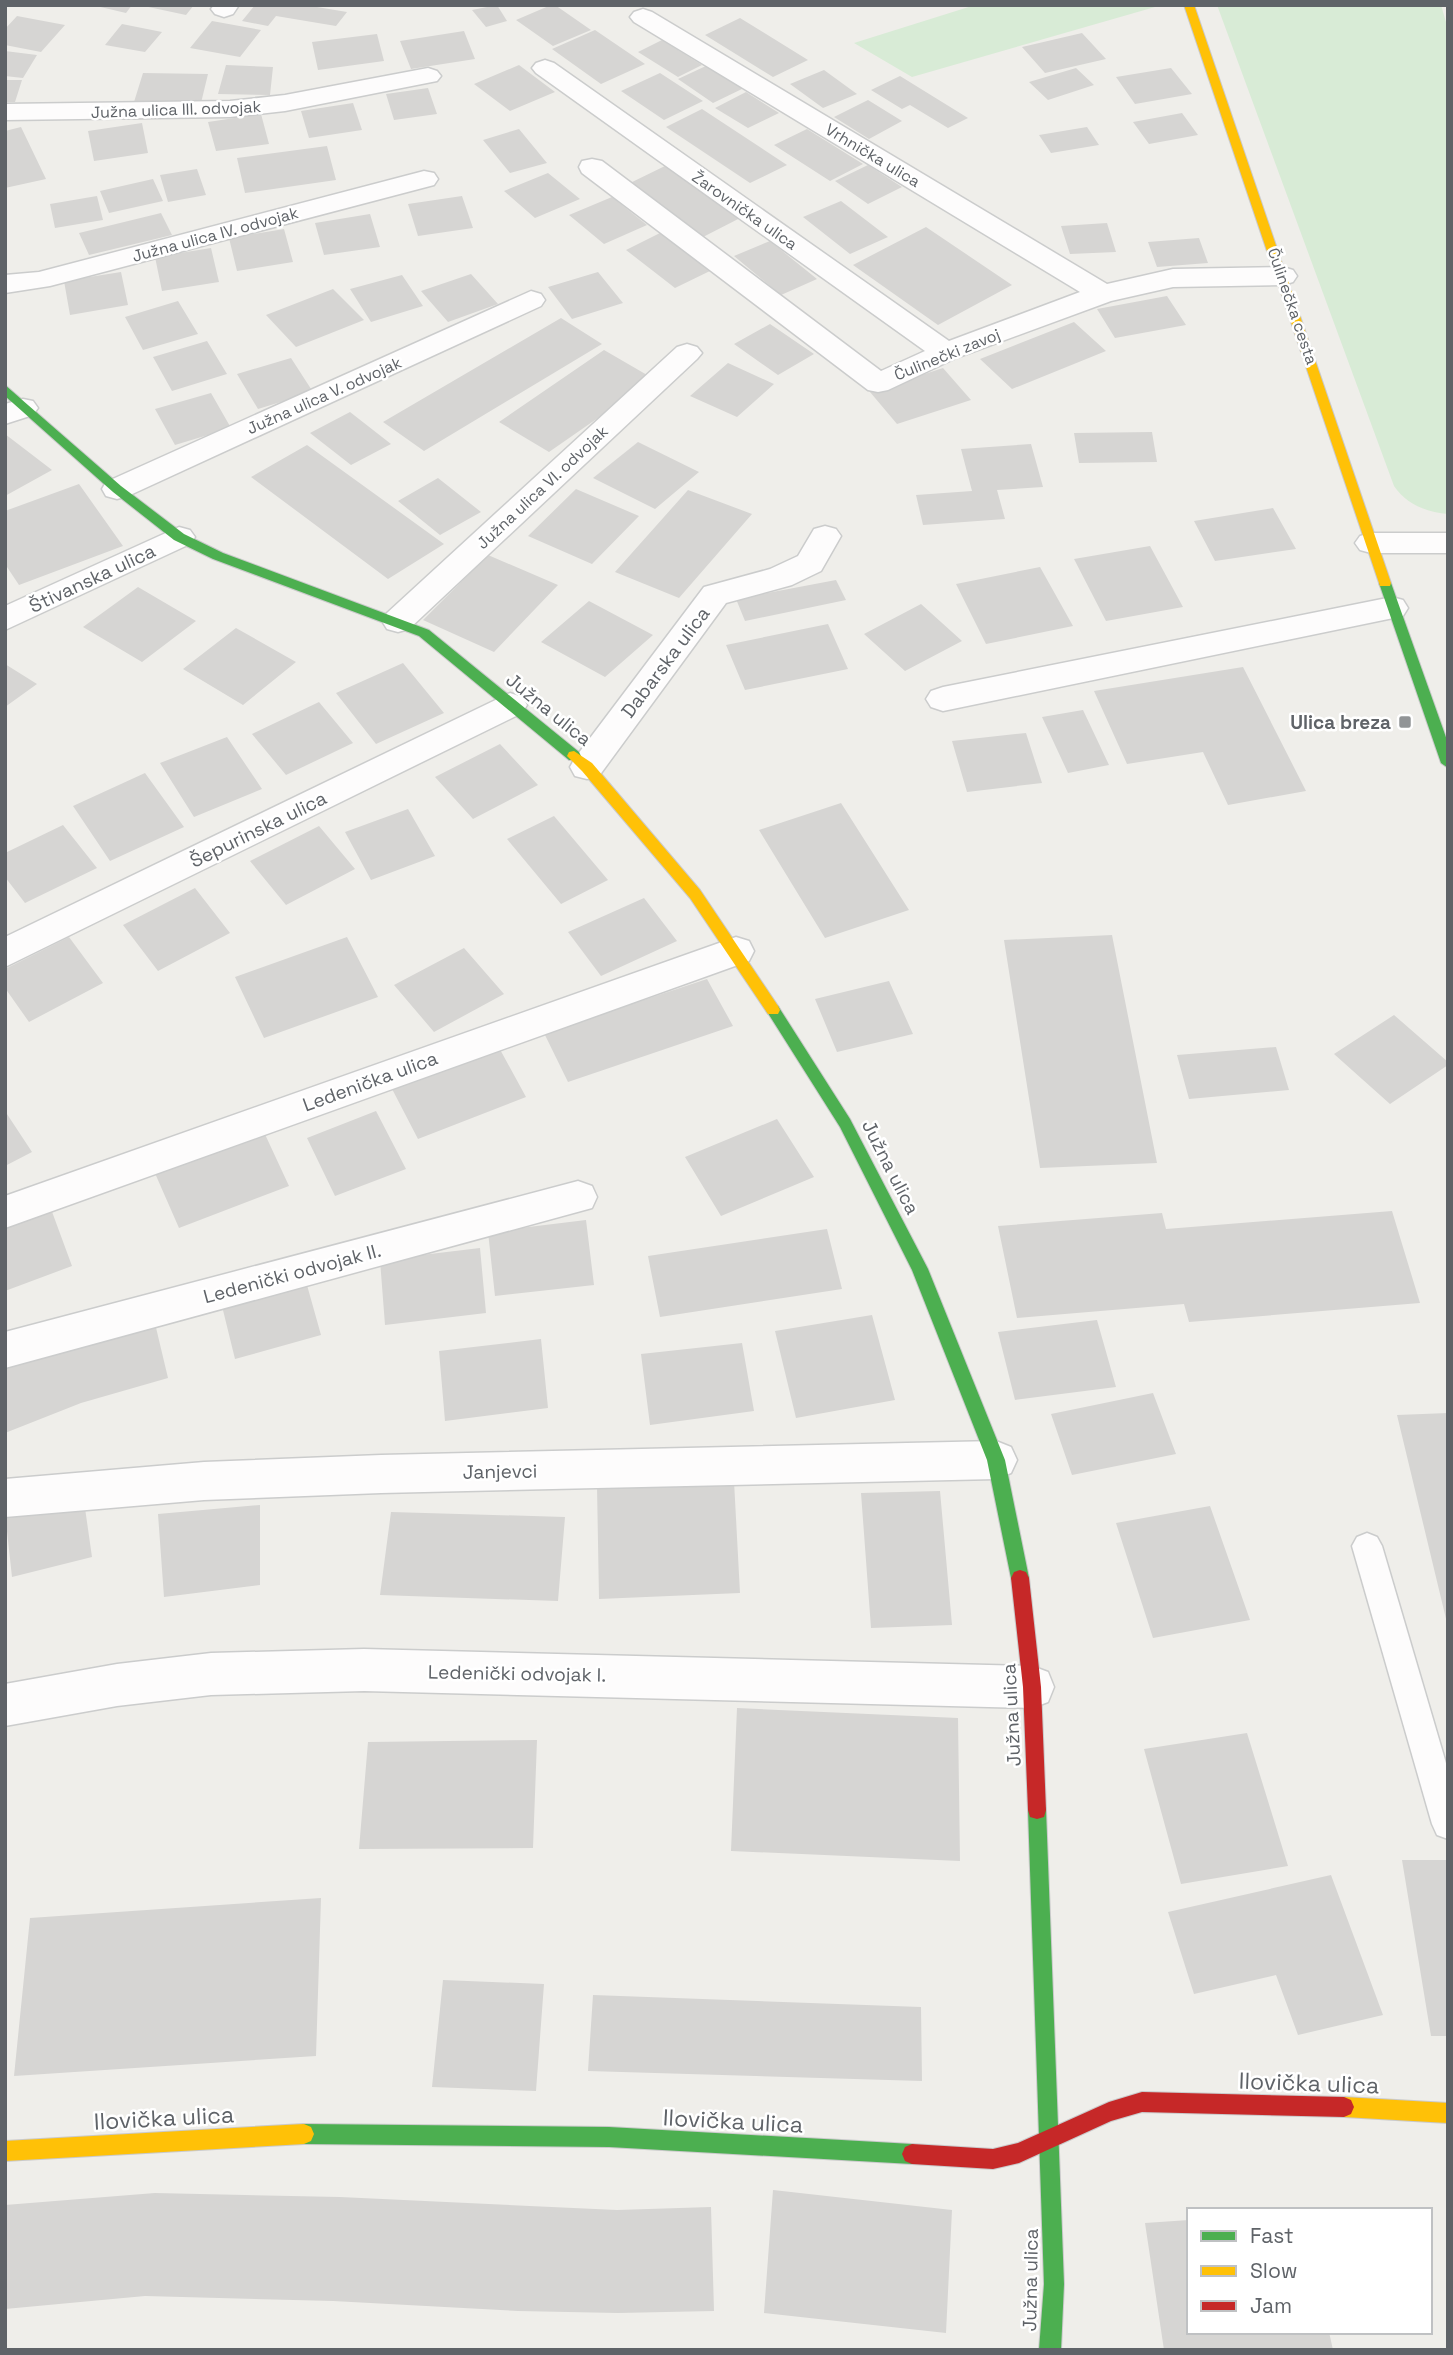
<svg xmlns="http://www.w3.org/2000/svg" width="1453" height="2355" font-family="'Space Grotesk',sans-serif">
	<rect width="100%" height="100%" fill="#efeeea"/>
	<path fill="#d8ebd6" d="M 975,5 L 1155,5 L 1155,7 L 912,77 L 854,43 Z
		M 1217,5 L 1441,5 L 1448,29 L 1448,514 C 1426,512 1406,504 1394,486 Z"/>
	<path fill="#d6d5d3" d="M 92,5 L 132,5 L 126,13 Z
		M 139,5 L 194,5 L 186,15 Z
		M 255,5 L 305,5 L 347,12 L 336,26 L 276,16 L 268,26 L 242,21 Z
		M 497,5 L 507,21 L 486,27 L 472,10 Z
		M 551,5 L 555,5 L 591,30 L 553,46 L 516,20 Z
		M 17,16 L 65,25 L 41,52 L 5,45 L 5,29 Z
		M 740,18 L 808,60 L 773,77 L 705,35 Z
		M 212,21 L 261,30 L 240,57 L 190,48 Z
		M 122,24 L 162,32 L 145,52 L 105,45 Z
		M 595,30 L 645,64 L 601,84 L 552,49 Z
		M 464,31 L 475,59 L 411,69 L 400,41 Z
		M 1082,33 L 1106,59 L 1045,73 L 1022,47 Z
		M 377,34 L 384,61 L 318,70 L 312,42 Z
		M 662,40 L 702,65 L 678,77 L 638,52 Z
		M 5,51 L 37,55 L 23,78 L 5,76 Z
		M 226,65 L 273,67 L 270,95 L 218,94 Z
		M 519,65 L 555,92 L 510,111 L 474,84 Z
		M 708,65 L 744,88 L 713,103 L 678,79 Z
		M 1076,68 L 1094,85 L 1048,100 L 1029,82 Z
		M 1171,68 L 1192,94 L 1135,104 L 1116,77 Z
		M 824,70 L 857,94 L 823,108 L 790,84 Z
		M 143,73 L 208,74 L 201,103 L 134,102 Z
		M 660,73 L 703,101 L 664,120 L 621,91 Z
		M 900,76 L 968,118 L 948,128 L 910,105 L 902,109 L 871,90 Z
		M 5,80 L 22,80 L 15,102 L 5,102 Z
		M 428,88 L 437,114 L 394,120 L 386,94 Z
		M 746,92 L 779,113 L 748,128 L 715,108 Z
		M 868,100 L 902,121 L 869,139 L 834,117 Z
		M 353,103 L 362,130 L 309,138 L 301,111 Z
		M 702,109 L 787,165 L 750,183 L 666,127 Z
		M 1182,113 L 1198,135 L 1149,144 L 1133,122 Z
		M 261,114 L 269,144 L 216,151 L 208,122 Z
		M 142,123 L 148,153 L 94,161 L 88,131 Z
		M 21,127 L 46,179 L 5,188 L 5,131 Z
		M 1087,127 L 1099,145 L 1051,153 L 1039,135 Z
		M 519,129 L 547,163 L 510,173 L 483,140 Z
		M 807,129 L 863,164 L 830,181 L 774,145 Z
		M 327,146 L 336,180 L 245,193 L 237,158 Z
		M 667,165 L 744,216 L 703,237 L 626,185 Z
		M 868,165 L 902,187 L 868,204 L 835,181 Z
		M 197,169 L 206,195 L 168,202 L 160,175 Z
		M 548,173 L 580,199 L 535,218 L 504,191 Z
		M 153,179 L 163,201 L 109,213 L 100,191 Z
		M 97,196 L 103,220 L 55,228 L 50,204 Z
		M 462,196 L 473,228 L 418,236 L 408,204 Z
		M 612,197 L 647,225 L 604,244 L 569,215 Z
		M 841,201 L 888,237 L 850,254 L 803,217 Z
		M 161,213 L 172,235 L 89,255 L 79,233 Z
		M 370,214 L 380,247 L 324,255 L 315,223 Z
		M 1107,223 L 1116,252 L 1070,254 L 1061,226 Z
		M 926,227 L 1012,285 L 938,325 L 853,265 Z
		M 284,229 L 293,262 L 237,271 L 229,238 Z
		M 662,232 L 712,270 L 675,288 L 626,250 Z
		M 1199,238 L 1208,263 L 1157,267 L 1148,242 Z
		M 770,241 L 817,279 L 781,295 L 734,256 Z
		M 211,248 L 219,282 L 162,291 L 155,257 Z
		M 121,272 L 128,305 L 70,315 L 64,281 Z
		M 598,272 L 623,303 L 572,319 L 548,287 Z
		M 471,274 L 498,304 L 448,322 L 421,291 Z
		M 402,275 L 423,306 L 371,322 L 350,289 Z
		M 333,289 L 364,320 L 296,347 L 266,315 Z
		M 1167,296 L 1186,325 L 1115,338 L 1097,309 Z
		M 178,301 L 198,334 L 143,350 L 125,317 Z
		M 561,318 L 602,344 L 424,451 L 383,422 Z
		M 1074,322 L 1106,351 L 1012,389 L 980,359 Z
		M 770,324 L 814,354 L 778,375 L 734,344 Z
		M 207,341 L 227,374 L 172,391 L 153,357 Z
		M 604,350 L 654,379 L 549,452 L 499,422 Z
		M 291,358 L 313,392 L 258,409 L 237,374 Z
		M 728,363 L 774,384 L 737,417 L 690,396 Z
		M 943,368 L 971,400 L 897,424 L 870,392 Z
		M 211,393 L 231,428 L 175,445 L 155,409 Z
		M 350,412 L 391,444 L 351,465 L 310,433 Z
		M 1152,432 L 1157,462 L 1079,463 L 1074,433 Z
		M 5,434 L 52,470 L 5,496 Z
		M 638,442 L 699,472 L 655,509 L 593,478 Z
		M 1031,444 L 1043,487 L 997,490 L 1005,519 L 923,525 L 916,495 L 972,491 L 961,449 Z
		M 307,445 L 444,544 L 388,579 L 251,477 Z
		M 438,478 L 481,512 L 440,535 L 398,501 Z
		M 79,484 L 123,546 L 19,585 L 5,564 L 5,511 Z
		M 576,489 L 639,516 L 592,564 L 528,536 Z
		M 688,490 L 752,514 L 679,598 L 615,572 Z
		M 1273,508 L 1296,549 L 1215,561 L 1194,521 Z
		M 1150,546 L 1183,607 L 1106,621 L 1074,559 Z
		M 488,555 L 558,585 L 494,652 L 423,620 Z
		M 1040,567 L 1073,626 L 986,644 L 956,584 Z
		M 836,580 L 846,600 L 745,621 L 736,599 Z
		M 138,587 L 196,621 L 142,662 L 83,627 Z
		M 589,601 L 653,635 L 605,677 L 541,642 Z
		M 921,604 L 962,641 L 905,671 L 864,634 Z
		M 828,624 L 848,669 L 745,690 L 726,645 Z
		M 236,628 L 296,662 L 243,705 L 183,669 Z
		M 403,663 L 444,713 L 376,744 L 336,693 Z
		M 5,664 L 37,684 L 5,707 Z
		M 1243,667 L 1306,791 L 1228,805 L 1203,752 L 1127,764 L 1094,691 Z
		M 319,702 L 353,743 L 286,775 L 252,734 Z
		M 1083,710 L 1109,765 L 1068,773 L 1042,717 Z
		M 1026,733 L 1042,783 L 967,792 L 952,741 Z
		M 227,737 L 262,789 L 194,817 L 160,763 Z
		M 500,744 L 538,785 L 473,819 L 435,777 Z
		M 145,773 L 184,827 L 110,861 L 73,806 Z
		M 841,803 L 909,910 L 825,938 L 759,830 Z
		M 408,809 L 435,856 L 371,880 L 345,832 Z
		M 554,816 L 608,880 L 561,904 L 507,839 Z
		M 63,825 L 97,868 L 25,903 L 5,877 L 5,853 Z
		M 319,826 L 355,869 L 286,905 L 250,861 Z
		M 195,888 L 230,933 L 158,971 L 123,925 Z
		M 644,898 L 677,941 L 601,976 L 568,932 Z
		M 1112,935 L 1157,1163 L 1040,1168 L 1004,940 Z
		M 69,937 L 103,983 L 29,1022 L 5,988 L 5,969 Z
		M 347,937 L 378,997 L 264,1038 L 235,977 Z
		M 464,948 L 504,994 L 434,1032 L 394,985 Z
		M 707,979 L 733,1026 L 568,1082 L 544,1033 Z
		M 889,981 L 913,1034 L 837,1052 L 815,999 Z
		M 1394,1015 L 1448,1062 L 1448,1065 L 1390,1104 L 1334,1054 Z
		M 497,1044 L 526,1097 L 418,1139 L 390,1085 Z
		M 1276,1047 L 1289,1090 L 1189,1099 L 1177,1055 Z
		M 5,1111 L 32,1152 L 5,1166 Z
		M 376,1111 L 406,1169 L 335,1196 L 307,1138 Z
		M 777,1119 L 814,1177 L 721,1216 L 685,1157 Z
		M 263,1130 L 289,1186 L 179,1228 L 154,1171 Z
		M 51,1209 L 72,1266 L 5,1291 L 5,1226 Z
		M 1392,1211 L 1420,1303 L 1189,1322 L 1184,1304 L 1017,1318 L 998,1226 L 1162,1213 L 1166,1229 Z
		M 586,1220 L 594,1285 L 495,1296 L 488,1232 Z
		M 827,1229 L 842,1289 L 660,1317 L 648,1256 Z
		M 480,1248 L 486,1313 L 385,1325 L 380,1260 Z
		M 305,1278 L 321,1335 L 235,1359 L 221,1302 Z
		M 153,1315 L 168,1378 L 81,1403 L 5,1433 L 5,1368 Z
		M 872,1315 L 895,1400 L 796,1418 L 775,1331 Z
		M 1097,1320 L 1116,1387 L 1015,1400 L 998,1332 Z
		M 541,1339 L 548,1408 L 445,1421 L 439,1351 Z
		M 742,1343 L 754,1411 L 650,1425 L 641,1354 Z
		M 1153,1393 L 1176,1454 L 1072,1475 L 1051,1414 Z
		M 1448,1413 L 1448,1623 L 1447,1623 L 1397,1415 Z
		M 734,1481 L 740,1593 L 599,1599 L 597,1486 Z
		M 940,1491 L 952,1625 L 871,1628 L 861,1493 Z
		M 83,1494 L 92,1557 L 12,1577 L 5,1513 Z
		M 260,1505 L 260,1585 L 164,1597 L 158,1514 Z
		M 1210,1506 L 1250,1620 L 1153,1638 L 1116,1523 Z
		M 391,1512 L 565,1517 L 558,1601 L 380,1595 Z
		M 737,1708 L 958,1718 L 960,1861 L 731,1851 Z
		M 1247,1733 L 1288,1866 L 1181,1884 L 1144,1749 Z
		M 537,1740 L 533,1848 L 359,1849 L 368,1742 Z
		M 1402,1860 L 1448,1860 L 1448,2036 L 1431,2036 Z
		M 1331,1875 L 1383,2015 L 1298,2035 L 1276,1975 L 1194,1994 L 1168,1912 Z
		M 321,1898 L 316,2056 L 14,2076 L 30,1918 Z
		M 443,1980 L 544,1984 L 536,2091 L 432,2087 Z
		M 593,1995 L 921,2007 L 922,2081 L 588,2071 Z
		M 773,2190 L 952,2210 L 946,2333 L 764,2313 Z
		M 155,2193 L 340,2197 L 617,2210 L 711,2207 L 714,2311 L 618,2313 L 518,2311 L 333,2301 L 145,2296 L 5,2309 L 5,2205 Z
		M 1189,2220 L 1189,2332 L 1329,2332 L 1333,2350 L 1164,2350 L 1145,2223 Z"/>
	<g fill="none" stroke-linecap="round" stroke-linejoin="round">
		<defs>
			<path id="lane" d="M 1367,1533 L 1377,1537 L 1382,1546 L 1448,1770 L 1448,1839 L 1437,1835 L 1432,1824 L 1352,1546 L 1357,1537 Z"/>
			<path id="street" d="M 214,5 L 239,5 L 233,14 L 224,17 L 215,14 L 211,9 Z
				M 643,9 L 652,12 L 1107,284 L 1173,269 L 1283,267 L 1293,270 L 1297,276 L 1293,282 L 1283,285 L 1173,287 L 1111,301 L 956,358 L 888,390 L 878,392 L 868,390 L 582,173 L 579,167 L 582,161 L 592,159 L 602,161 L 881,371 L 925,351 L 536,73 L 532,68 L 536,63 L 545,60 L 554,63 L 949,341 L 1080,292 L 634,22 L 630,17 L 634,12 Z
				M 428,68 L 437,71 L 441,76 L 437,81 L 285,111 L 230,117 L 5,120 L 5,104 L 230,101 L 285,95 Z
				M 424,171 L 434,173 L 438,179 L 434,185 L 50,286 L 5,293 L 5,275 L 39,272 Z
				M 531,291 L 541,294 L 545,300 L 541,306 L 128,496 L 117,499 L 106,496 L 102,489 L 106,482 Z
				M 687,344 L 697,347 L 702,353 L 697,359 L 409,629 L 398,632 L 387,629 L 382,621 L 387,613 L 677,347 Z
				M 23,399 L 33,401 L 38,408 L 33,415 L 5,424 L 5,404 Z
				M 825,526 L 836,529 L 841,536 L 821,571 L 792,585 L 726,603 L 599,776 L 587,779 L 575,776 L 570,767 L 575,758 L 704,587 L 770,569 L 798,556 L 814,529 Z
				M 179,527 L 190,530 L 195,537 L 190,544 L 5,630 L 5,606 Z
				M 1371,533 L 1448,533 L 1448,553 L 1371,553 L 1360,550 L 1355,543 L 1360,536 Z
				M 1392,597 L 1403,600 L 1408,608 L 1403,616 L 943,711 L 931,707 L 926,699 L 931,691 L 943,687 Z
				M 510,693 L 522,697 L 527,705 L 522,713 L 5,967 L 5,937 Z
				M 736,937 L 749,941 L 754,951 L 749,961 L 5,1228 L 5,1196 Z
				M 578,1181 L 592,1186 L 597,1197 L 592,1208 L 5,1368 L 5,1332 Z
				M 996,1441 L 1011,1447 L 1017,1460 L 1011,1473 L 996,1479 L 381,1493 L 204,1500 L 5,1517 L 5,1479 L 204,1462 L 381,1455 Z
				M 364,1649 L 1032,1666 L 1048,1672 L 1054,1687 L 1048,1702 L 1032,1708 L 364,1691 L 211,1695 L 117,1706 L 5,1726 L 5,1684 L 117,1664 L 211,1653 Z"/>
			<path id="fast" d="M 5,385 L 121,486 L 184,534 L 223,553 L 429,630 L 579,752 L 581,756 L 579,760 L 569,760 L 419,636 L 213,559 L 174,540 L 113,492 L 5,396 Z
				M 1385,579 L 1391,583 L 1448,743 L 1448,768 L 1441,763 L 1379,583 Z
				M 773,1004 L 778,1006 L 850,1119 L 928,1269 L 1005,1460 L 1029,1578 L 1026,1584 L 1020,1586 L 1014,1584 L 1011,1578 L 987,1460 L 912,1270 L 840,1127 L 766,1010 Z
				M 1037,1801 L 1044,1803 L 1046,1810 L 1064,2284 L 1061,2350 L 1039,2350 L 1044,2284 L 1028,1810 L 1030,1803 Z
				M 304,2124 L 609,2127 L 912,2144 L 919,2147 L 922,2154 L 919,2161 L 912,2164 L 609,2147 L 304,2144 L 297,2141 L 294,2134 L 297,2127 Z"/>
			<path id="slow" d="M 1184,5 L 1194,5 L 1391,583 L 1390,586 L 1380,586 L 1379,583 Z
				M 574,751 L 592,763 L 700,890 L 778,1006 L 780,1010 L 778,1014 L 768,1014 L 690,898 L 582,771 L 567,756 L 569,752 Z
				M 1344,2097 L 1448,2103 L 1448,2123 L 1344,2117 L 1337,2114 L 1334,2107 L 1337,2100 Z
				M 304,2124 L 311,2127 L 314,2134 L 311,2141 L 304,2144 L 5,2161 L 5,2141 Z"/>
			<path id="jam" d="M 1020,1570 L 1026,1572 L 1029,1578 L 1041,1687 L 1046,1810 L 1044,1817 L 1037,1819 L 1030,1817 L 1028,1810 L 1023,1687 L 1011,1578 L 1014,1572 Z
				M 1142,2092 L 1344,2097 L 1351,2100 L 1354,2107 L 1351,2114 L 1344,2117 L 1142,2112 L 1111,2121 L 1019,2163 L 993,2169 L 912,2164 L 905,2161 L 902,2154 L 905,2147 L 912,2144 L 993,2149 L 1018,2143 L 1109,2102 Z"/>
		</defs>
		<use href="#lane" stroke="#cbcccc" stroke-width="3"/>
		<use href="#street" stroke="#cbcccc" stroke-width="3"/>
		<use href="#fast" stroke="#cacacb" stroke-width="2"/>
		<use href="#slow" stroke="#cacacb" stroke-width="2"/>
		<use href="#jam" stroke="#cacacb" stroke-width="2"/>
		<use href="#lane" fill="#fdfcfc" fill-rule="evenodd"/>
		<use href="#street" fill="#fdfcfc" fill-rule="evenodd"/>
		<use href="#fast" fill="#4caf50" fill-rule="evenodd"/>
		<use href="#slow" fill="#ffc107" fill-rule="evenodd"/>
		<use href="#jam" fill="#c62828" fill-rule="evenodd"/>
	</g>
	<rect fill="#919496" stroke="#fff" stroke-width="2.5" x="1398" y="715" width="14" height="14" rx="3.5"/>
	<g text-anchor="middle" stroke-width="5" stroke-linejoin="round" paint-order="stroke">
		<g font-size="16" fill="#5f6368" stroke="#fff">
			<text transform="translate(176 109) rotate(-2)" y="6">Južna ulica III. odvojak</text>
			<text transform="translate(873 155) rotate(31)" y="6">Vrhnička ulica</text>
			<text transform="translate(745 210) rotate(35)" y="6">Žarovnička ulica</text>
			<text transform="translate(215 234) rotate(-15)" y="6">Južna ulica IV. odvojak</text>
			<text transform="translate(1293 306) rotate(71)" y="6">Čulinečka cesta</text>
			<text transform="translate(947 354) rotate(-22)" y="6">Čulinečki zavoj</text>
			<text transform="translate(324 395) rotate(-24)" y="6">Južna ulica V. odvojak</text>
			<text transform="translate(542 487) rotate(-43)" y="6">Južna ulica VI. odvojak</text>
		</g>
		<g font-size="19" fill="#5f6368" stroke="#fff">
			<text transform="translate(92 578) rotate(-25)" y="7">Štivanska ulica</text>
			<text transform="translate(665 662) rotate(-53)" y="7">Dabarska ulica</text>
			<text transform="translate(549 709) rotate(39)" y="7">Južna ulica</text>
			<text transform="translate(258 829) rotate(-26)" y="7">Šepurinska ulica</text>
			<text transform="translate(370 1081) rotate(-20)" y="7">Ledenička ulica</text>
			<text transform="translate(891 1167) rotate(63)" y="7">Južna ulica</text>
			<text transform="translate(292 1273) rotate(-15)" y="7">Ledenički odvojak II.</text>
			<text transform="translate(500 1471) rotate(-1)" y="7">Janjevci</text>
			<text transform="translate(517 1673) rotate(1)" y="7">Ledenički odvojak I.</text>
			<text transform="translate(1011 1715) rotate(-93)" y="7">Južna ulica</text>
			<text transform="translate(1030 2280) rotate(-89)" y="7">Južna ulica</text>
		</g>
		<g font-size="19" font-weight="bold" fill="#5f6368" stroke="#fff" text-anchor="end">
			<text x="1391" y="729">Ulica breza</text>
		</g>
		<g font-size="23" fill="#5f6368" stroke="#fff">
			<text transform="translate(1309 2083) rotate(2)" y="8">Ilovička ulica</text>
			<text transform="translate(164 2118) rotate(-3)" y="8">Ilovička ulica</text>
			<text transform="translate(733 2121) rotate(3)" y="8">Ilovička ulica</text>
		</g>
	</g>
	<rect width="1453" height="2355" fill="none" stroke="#5f6368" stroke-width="14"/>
	<rect x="1187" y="2208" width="245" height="126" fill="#ffffff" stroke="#bfc1c3" stroke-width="2"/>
	<rect x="1201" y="2231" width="35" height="10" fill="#4caf50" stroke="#bfc1c3" stroke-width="2"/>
	<text x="1250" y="2243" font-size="21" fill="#5f6368">Fast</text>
	<rect x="1201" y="2266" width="35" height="10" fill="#ffc107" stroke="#bfc1c3" stroke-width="2"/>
	<text x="1250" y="2278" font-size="21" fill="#5f6368">Slow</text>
	<rect x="1201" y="2301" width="35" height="10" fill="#c62828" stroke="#bfc1c3" stroke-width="2"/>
	<text x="1250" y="2313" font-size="21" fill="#5f6368">Jam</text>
</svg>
